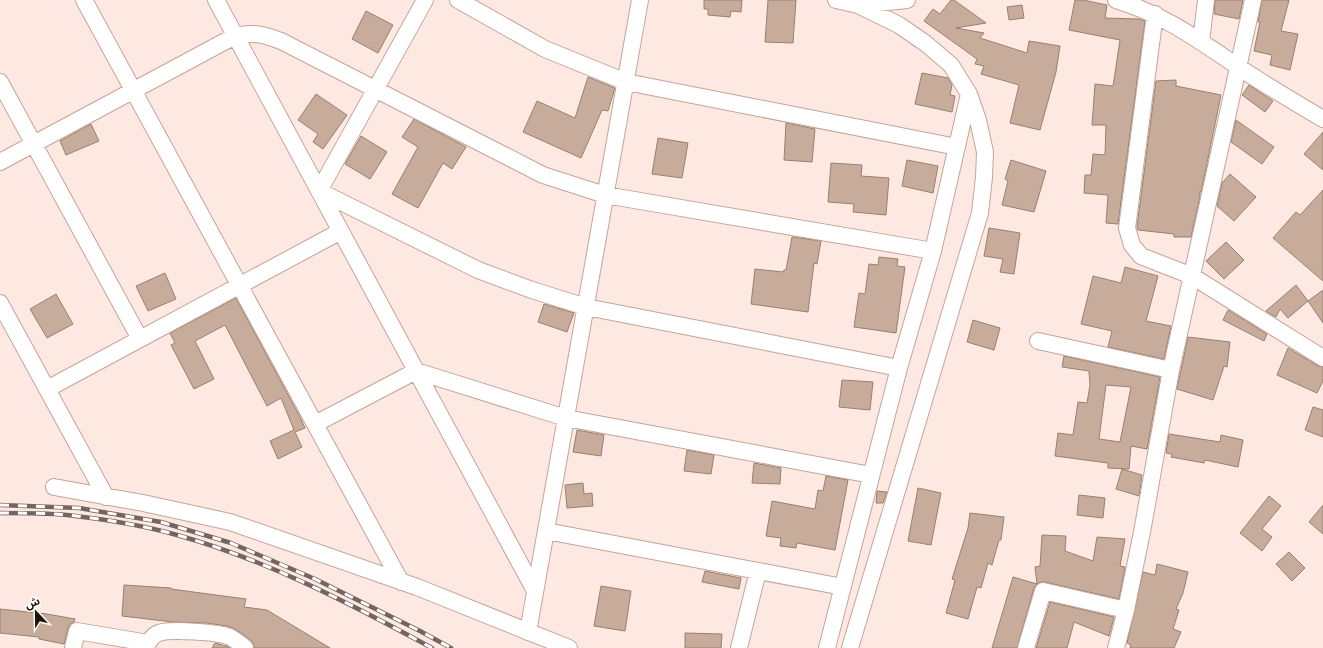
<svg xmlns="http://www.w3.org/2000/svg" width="1323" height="648" font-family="Inter,'Noto Sans Arabic',sans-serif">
	<rect width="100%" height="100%" fill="#fee9e2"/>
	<path fill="#c8ac9b" stroke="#997f6e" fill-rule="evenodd" d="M 704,0 L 742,0 L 741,12 L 731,11 L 730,17 L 708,15 L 708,9 L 704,9 Z
		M 768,0 L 796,0 L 793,43 L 765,42 Z
		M 951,0 L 954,0 L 986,23 L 956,28 L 984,33 L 980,38 L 1027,53 L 1029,41 L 1060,46 L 1056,72 L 1040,130 L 1010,123 L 1019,85 L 981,74 L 984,66 L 975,64 L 977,59 L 924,21 L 933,9 L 940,14 Z
		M 1075,0 L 1083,0 L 1107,5 L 1105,18 L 1139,19 L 1145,21 L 1118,224 L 1106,223 L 1108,195 L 1084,193 L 1085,175 L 1091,175 L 1093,154 L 1105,155 L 1106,125 L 1092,125 L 1095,84 L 1113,86 L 1120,40 L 1069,30 Z
		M 1215,0 L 1243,0 L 1239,19 L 1214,14 Z
		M 1262,0 L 1289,0 L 1281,31 L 1298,34 L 1290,70 L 1270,65 L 1272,55 L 1254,51 L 1260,22 L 1258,22 Z
		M 1022,5 L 1024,18 L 1009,20 L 1007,7 Z
		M 366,11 L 393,25 L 378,53 L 352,39 Z
		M 922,73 L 948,78 L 952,85 L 950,95 L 955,96 L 952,112 L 915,104 Z
		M 588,77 L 615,88 L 608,111 L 602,110 L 581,158 L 523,132 L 537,101 L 575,118 Z
		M 1176,80 L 1176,86 L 1221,95 L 1201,192 L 1200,191 L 1200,197 L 1191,237 L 1174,237 L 1174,234 L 1138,230 L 1137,227 L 1156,81 Z
		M 1249,85 L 1273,101 L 1265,112 L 1242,95 Z
		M 316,94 L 347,115 L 323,149 L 313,142 L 318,134 L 298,120 Z
		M 414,119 L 466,147 L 452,169 L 443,163 L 418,208 L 392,194 L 418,147 L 402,137 Z
		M 1236,120 L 1274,147 L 1262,164 L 1231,142 Z
		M 786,123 L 815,129 L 812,162 L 784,160 Z
		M 91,124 L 99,141 L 66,155 L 60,141 Z
		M 1323,132 L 1323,170 L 1304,154 Z
		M 361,136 L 387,152 L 370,179 L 345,164 Z
		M 658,138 L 688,143 L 682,178 L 652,174 Z
		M 907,160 L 938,166 L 933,193 L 902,186 Z
		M 1011,160 L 1046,171 L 1034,212 L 1002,205 L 1008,181 L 1005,179 Z
		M 831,163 L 862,165 L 861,176 L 889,178 L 886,215 L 853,212 L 854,204 L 828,202 Z
		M 1230,174 L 1256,197 L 1234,221 L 1217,206 L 1222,183 Z
		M 1323,190 L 1323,281 L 1273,238 L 1296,212 L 1300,215 Z
		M 989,228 L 1020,233 L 1014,274 L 1000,272 L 1003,259 L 984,256 Z
		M 792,237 L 821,241 L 817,264 L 814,263 L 808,312 L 751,304 L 755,269 L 783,272 L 784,270 L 786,270 Z
		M 1226,242 L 1244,260 L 1224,279 L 1206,261 Z
		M 879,257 L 898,259 L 897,266 L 905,267 L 896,333 L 854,327 L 859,293 L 865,294 L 869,264 L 878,265 Z
		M 1125,267 L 1158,276 L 1146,321 L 1171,326 L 1164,359 L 1108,347 L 1112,331 L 1081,324 L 1093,276 L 1121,283 Z
		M 165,273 L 176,299 L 148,311 L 136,286 Z
		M 1296,285 L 1308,301 L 1323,290 L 1323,323 L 1308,301 L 1288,318 L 1280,309 L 1276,317 L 1266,311 Z
		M 56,294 L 73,324 L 47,338 L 30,309 Z
		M 236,298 L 301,419 L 305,428 L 295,432 L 302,447 L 278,459 L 270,441 L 294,430 L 281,398 L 267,406 L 225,325 L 195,341 L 214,379 L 194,389 L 171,345 L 175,343 L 170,333 Z
		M 544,304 L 574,313 L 567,332 L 538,322 Z
		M 1228,310 L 1267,334 L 1264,341 L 1223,320 Z
		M 973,320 L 1000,328 L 994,350 L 967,342 Z
		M 1188,337 L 1230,342 L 1227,367 L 1224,366 L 1213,400 L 1177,389 Z
		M 1288,348 L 1318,366 L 1323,367 L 1323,381 L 1317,393 L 1277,375 Z
		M 1064,356 L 1160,377 L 1147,449 L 1131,446 L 1129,469 L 1108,468 L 1108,463 L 1055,456 L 1058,433 L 1073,435 L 1078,402 L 1087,403 L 1090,385 L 1089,371 L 1062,367 ZM 1106,385 L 1131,387 L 1120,442 L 1099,439 Z
		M 842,380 L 873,382 L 870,410 L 839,407 Z
		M 1313,407 L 1323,410 L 1323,437 L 1305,430 Z
		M 577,430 L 604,435 L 601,456 L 573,452 Z
		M 1169,434 L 1220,442 L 1221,435 L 1243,440 L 1238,467 L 1205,460 L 1204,463 L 1171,457 L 1172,454 L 1166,453 Z
		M 687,450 L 714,455 L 711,474 L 684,471 Z
		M 754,463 L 781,468 L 780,484 L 752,483 Z
		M 1122,469 L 1142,475 L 1139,496 L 1116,489 Z
		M 826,476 L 848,480 L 835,550 L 797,543 L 796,548 L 780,546 L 781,538 L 766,536 L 772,501 L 815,509 L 818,490 L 823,491 Z
		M 583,483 L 584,494 L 592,493 L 593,506 L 567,508 L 565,485 Z
		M 918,488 L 941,493 L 931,545 L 908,541 Z
		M 877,491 L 887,492 L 883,503 L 876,503 Z
		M 1079,495 L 1105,498 L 1103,518 L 1077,515 Z
		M 1269,496 L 1281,506 L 1262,529 L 1272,537 L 1262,551 L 1240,533 Z
		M 1323,505 L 1323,534 L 1309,522 Z
		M 970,513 L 1004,517 L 1001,540 L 999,540 L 992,565 L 988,563 L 981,588 L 977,587 L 968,619 L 946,613 L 955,580 L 952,579 L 968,528 Z
		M 1042,535 L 1066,536 L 1065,551 L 1093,561 L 1097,537 L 1125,539 L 1120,566 L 1125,567 L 1119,599 L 1045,582 L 1041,582 L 1037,584 L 1035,567 L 1040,566 Z
		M 1289,552 L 1305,568 L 1292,581 L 1276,564 Z
		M 1157,564 L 1188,572 L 1183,593 L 1176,609 L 1179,610 L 1173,629 L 1181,632 L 1174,648 L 1130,648 L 1131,645 L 1127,643 L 1143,572 L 1155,575 Z
		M 705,571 L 741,578 L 739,589 L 702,582 Z
		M 1013,577 L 1037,584 L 1034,588 L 1017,648 L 992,648 Z
		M 124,585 L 171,588 L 171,589 L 246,599 L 244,607 L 267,610 L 330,648 L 254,648 L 252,641 L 248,638 L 235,629 L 227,626 L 206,623 L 173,622 L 122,616 Z
		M 601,586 L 631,591 L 625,631 L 594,626 Z
		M 1050,602 L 1114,617 L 1109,636 L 1074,622 L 1067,648 L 1036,648 Z
		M 0,609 L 47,614 L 75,619 L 74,622 L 70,624 L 68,628 L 64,644 L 39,639 L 39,637 L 0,633 Z
		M 685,633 L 722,634 L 721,648 L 685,648 Z
		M 215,643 L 226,646 L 230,648 L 212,648 Z"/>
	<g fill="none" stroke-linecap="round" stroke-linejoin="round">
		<defs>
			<path id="minor" d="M 84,0 L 401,582
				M 216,0 L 535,591
				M 425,0 L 319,191 L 478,270 L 532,290 L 586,307 L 899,368
				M 458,0 L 545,49 L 626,82 L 957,147
				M 836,0 L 858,5 L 899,25 L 925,43 L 951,65 L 969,94 L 978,120 L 985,152 L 984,177 L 980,213 L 850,648
				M 1116,0 C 1163,14 1197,39 1237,66 C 1265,85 1294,102 1323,119
				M 858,5 L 907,0
				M 1155,14 L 1127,228 L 1132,245 L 1141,256 L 1192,276 L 1323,358
				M 1201,42 L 1206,0
				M 0,82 L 140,339
				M 0,162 L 235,36 C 255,32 262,34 281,41 L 543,175 L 605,195 L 933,251
				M 0,303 L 106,497
				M 1038,341 L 1171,370
				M 47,389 L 341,231
				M 315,424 L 416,371 L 566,418 L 871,475
				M 54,487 L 143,503 L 230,522 L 417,587 L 569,648
				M 546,531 L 843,587
				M 528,632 L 640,0
				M 148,643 C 151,639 154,634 159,633 C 170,629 219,632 230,637 C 235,640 241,644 245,648
				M 73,648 L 77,631 L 148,643 L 146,648
				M 739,648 L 758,571
				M 827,648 L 899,368 L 933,251 L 969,94
				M 1026,648 L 1043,591 L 1126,610
				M 1116,648 L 1126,610 L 1142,532 L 1171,370 L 1253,0"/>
		</defs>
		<use href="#minor" stroke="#c4a498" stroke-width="18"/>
		<use href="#minor" stroke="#fff" stroke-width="16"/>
		<defs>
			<path id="rail" d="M 0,505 L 79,508 L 161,522 L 231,543 L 315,579 L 420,631 L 451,648
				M 0,513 C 22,513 45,513 67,515 C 103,519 142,525 177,535 C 267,560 351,604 432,648"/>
		</defs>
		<use href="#rail" stroke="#746560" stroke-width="4.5"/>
		<use href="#rail" stroke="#fff" stroke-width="3" stroke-dasharray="9" stroke-linecap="butt"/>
	</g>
	<g transform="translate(36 612) rotate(338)" stroke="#ffffff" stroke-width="3" paint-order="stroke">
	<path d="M0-3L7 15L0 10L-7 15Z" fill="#1e130f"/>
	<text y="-6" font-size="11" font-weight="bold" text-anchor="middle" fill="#1e130f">ش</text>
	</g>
</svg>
